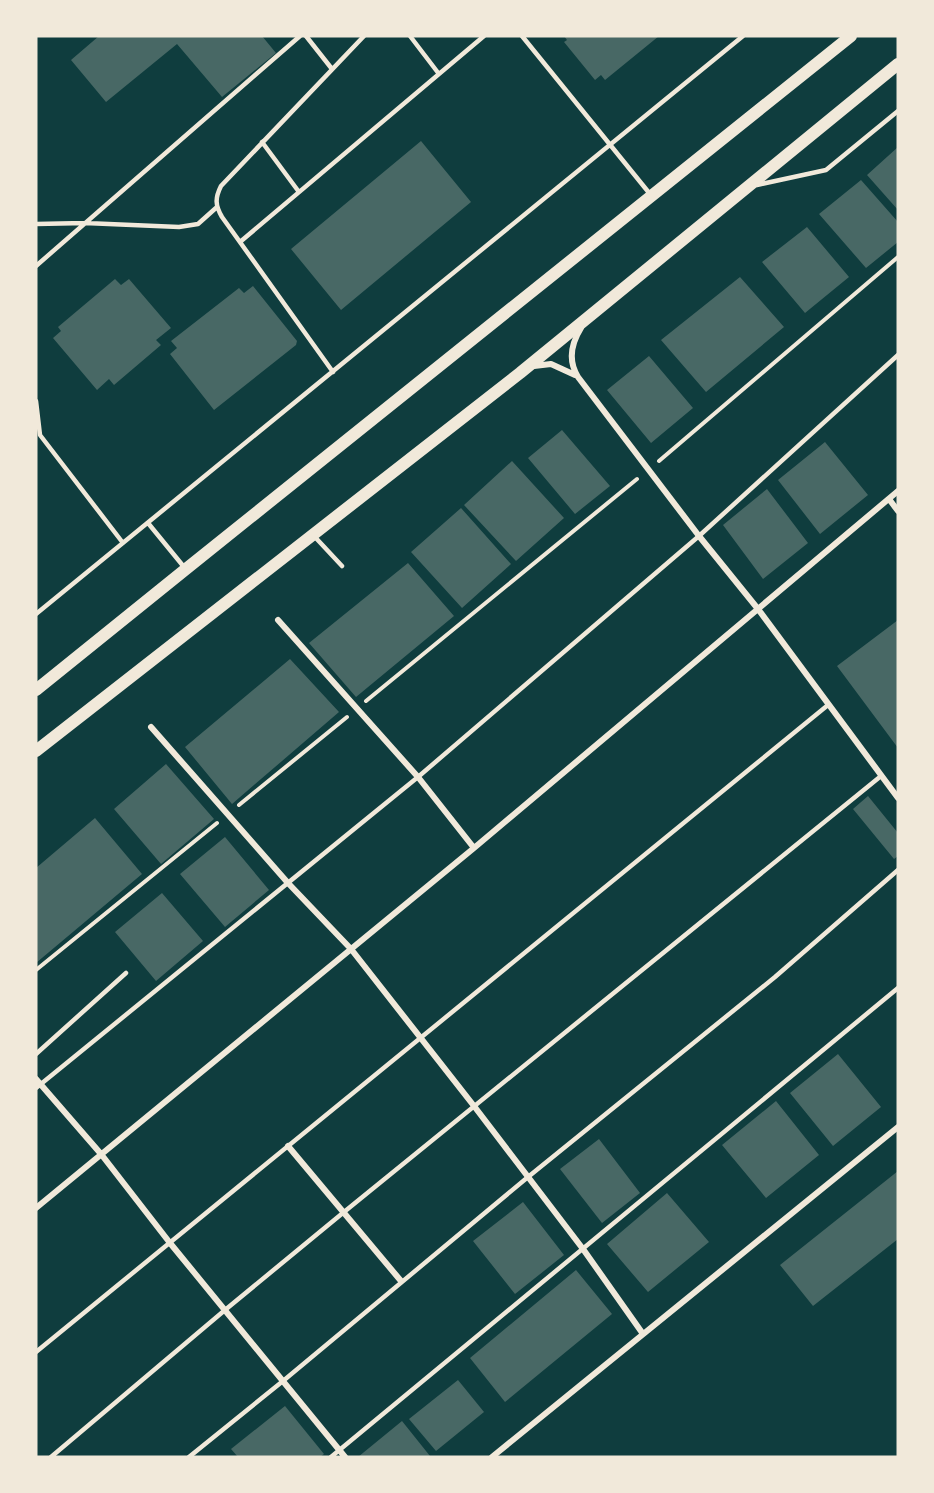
<svg xmlns="http://www.w3.org/2000/svg" width="934" height="1493" font-family="Commissioner,sans-serif">
	<rect width="100%" height="100%" fill="#0f3d3e"/>
	<path fill="#486865" d="M 99,36 L 262,36 L 276,53 L 222,97 L 177,44 L 106,102 L 71,60 Z
		M 564,36 L 659,36 L 605,80 L 601,75 L 595,80 L 564,42 L 567,40 Z
		M 421,141 L 471,202 L 341,310 L 291,249 Z
		M 898,147 L 898,210 L 867,175 Z
		M 861,180 L 898,222 L 898,242 L 866,268 L 819,214 Z
		M 807,227 L 849,277 L 805,313 L 762,262 Z
		M 740,277 L 784,327 L 706,392 L 661,340 Z
		M 115,279 L 121,285 L 129,279 L 171,328 L 156,340 L 161,345 L 114,385 L 109,379 L 97,390 L 53,338 L 61,331 L 58,327 Z
		M 253,286 L 297,341 L 296,345 L 214,410 L 170,354 L 177,348 L 171,341 L 239,288 L 244,293 Z
		M 649,356 L 693,408 L 651,443 L 607,390 Z
		M 562,430 L 610,486 L 575,514 L 528,458 Z
		M 825,442 L 868,495 L 820,534 L 778,480 Z
		M 512,461 L 564,518 L 516,561 L 464,505 Z
		M 767,489 L 808,543 L 763,579 L 723,525 Z
		M 461,508 L 511,564 L 462,608 L 411,552 Z
		M 408,563 L 454,616 L 356,697 L 309,643 Z
		M 898,620 L 898,748 L 837,666 Z
		M 290,659 L 339,712 L 232,804 L 185,747 Z
		M 166,764 L 214,819 L 161,864 L 114,809 Z
		M 868,796 L 898,833 L 898,856 L 894,859 L 853,809 Z
		M 95,818 L 142,874 L 36,963 L 36,868 Z
		M 225,837 L 269,890 L 225,927 L 180,874 Z
		M 162,893 L 203,941 L 156,981 L 115,932 Z
		M 838,1054 L 881,1107 L 833,1146 L 790,1093 Z
		M 776,1101 L 819,1155 L 766,1198 L 722,1145 Z
		M 599,1139 L 640,1193 L 602,1223 L 560,1169 Z
		M 898,1171 L 898,1239 L 813,1306 L 780,1265 Z
		M 667,1193 L 709,1242 L 648,1292 L 607,1244 Z
		M 523,1202 L 564,1255 L 515,1294 L 473,1241 Z
		M 576,1270 L 612,1314 L 505,1402 L 470,1358 Z
		M 458,1380 L 484,1412 L 436,1451 L 409,1419 Z
		M 285,1406 L 324,1454 L 320,1457 L 238,1457 L 231,1449 Z
		M 402,1421 L 430,1456 L 429,1457 L 358,1457 Z"/>
	<g fill="none" stroke-linecap="round" stroke-linejoin="round">
		<path stroke="#f1e9da" stroke-width="4" d="M 659,461 L 898,257
			M 366,701 L 637,479
			M 239,805 L 347,717
			M 36,970 L 217,823"/>
		<path stroke="#f1e9da" stroke-width="4.5" d="M 306,36 L 332,69
			M 410,36 L 439,74
			M 522,36 L 650,194
			M 262,142 L 299,192
			M 757,185 L 826,170 L 898,111
			M 36,224 L 85,223 L 179,227 L 198,224 L 217,207
			M 240,242 L 484,36
			M 36,266 L 300,36
			M 333,372 L 222,217 C 215,205 215,198 221,186 L 364,36
			M 36,401 L 40,435 L 123,543
			M 148,523 L 184,567
			M 314,536 L 342,566
			M 36,614 L 743,36
			M 36,1054 L 126,973
			M 36,1088 L 418,777 L 699,536 L 898,355
			M 36,1352 L 828,705
			M 51,1457 L 225,1310 L 344,1212 L 881,776
			M 189,1457 L 283,1381 L 528,1177 L 775,977 L 898,870
			M 331,1457 L 898,988"/>
		<path stroke="#f1e9da" stroke-width="6" d="M 581,328 C 571,344 568,361 578,377 L 699,536 L 758,609 L 898,798
			M 534,366 L 551,364 L 575,375
			M 889,499 L 898,511
			M 278,620 L 418,777 L 474,848
			M 151,727 L 288,883 L 351,949 L 474,1106 L 583,1249 L 643,1334
			M 36,1079 L 101,1154 L 170,1243 L 345,1457
			M 288,1146 L 401,1281
			M 36,1208 L 474,848 L 898,491
			M 492,1457 L 898,1127"/>
		<path stroke="#f1e9da" stroke-width="12" d="M 36,690 L 186,569 L 851,36
			M 36,751 L 520,373 L 898,64"/>
	</g>
	<rect width="934" height="1493" fill="none" stroke="#f1e9da" stroke-width="75"/>
</svg>
